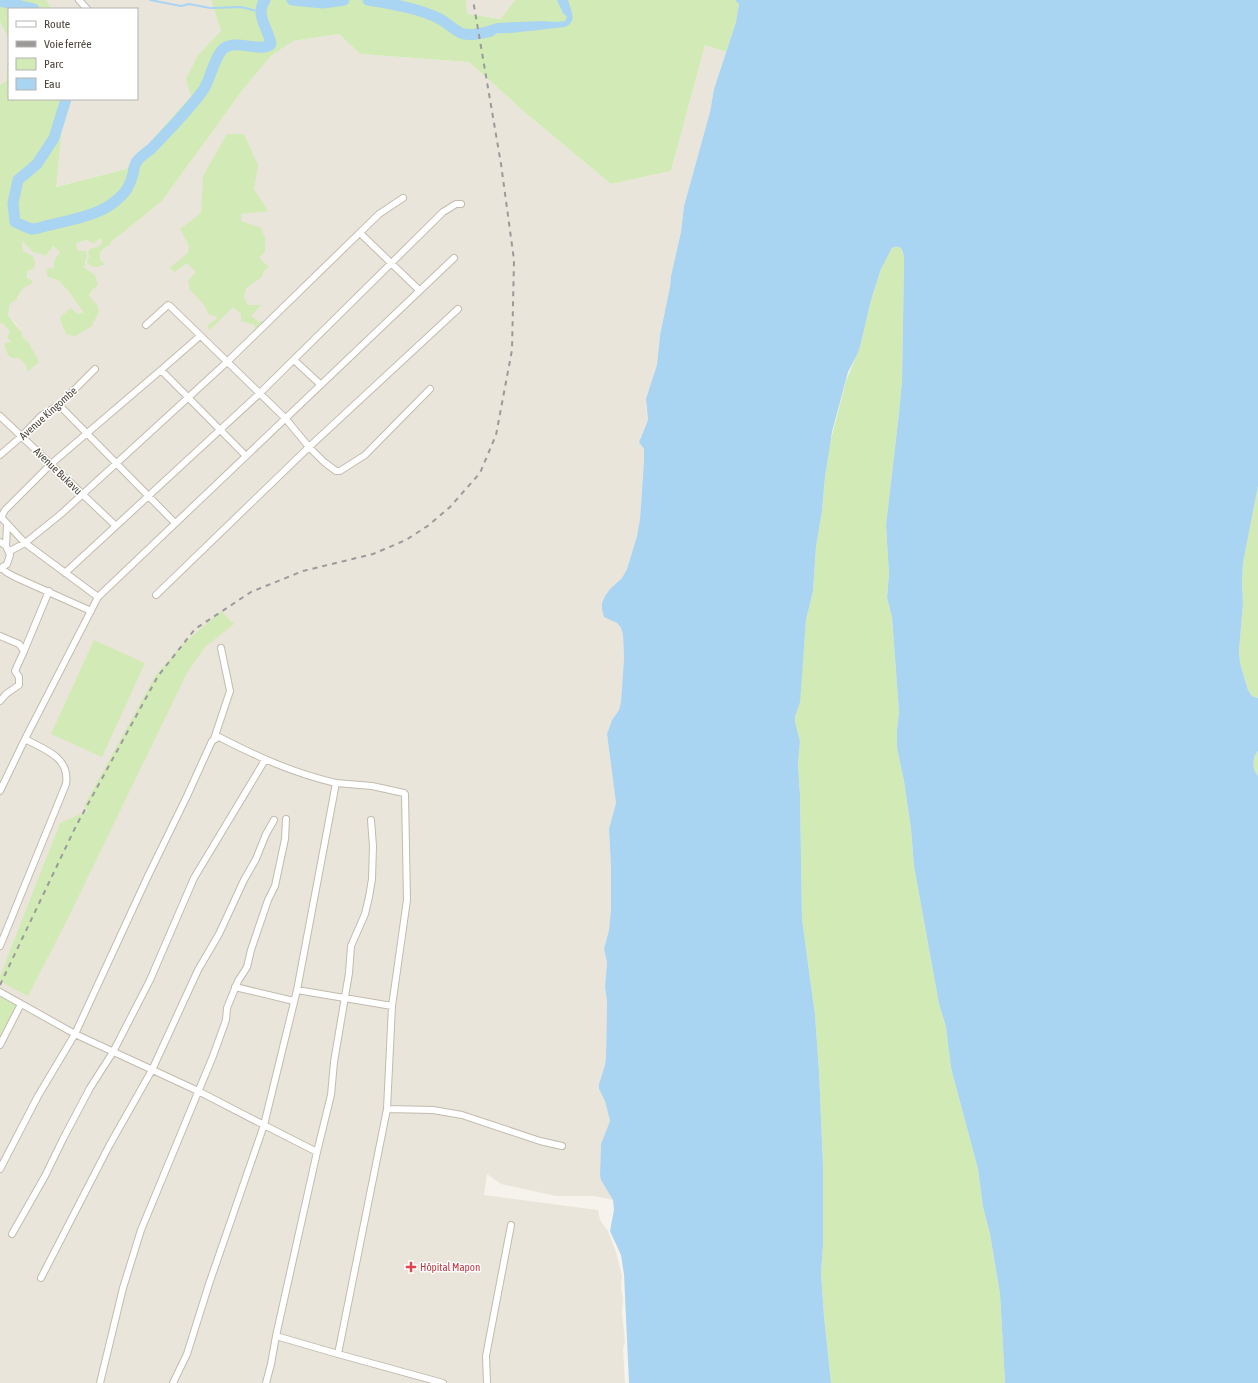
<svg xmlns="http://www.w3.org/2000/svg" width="1258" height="1383" font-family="'Asap Condensed',sans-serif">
	<rect width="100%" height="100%" fill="#f6f3ec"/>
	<path fill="#eae5da" d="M 46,0 L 211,0 L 221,31 L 198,55 L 191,96 L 126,169 L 55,187 L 62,127 L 72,99 L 137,99 L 137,9 L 52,9 Z
		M 466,0 L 515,0 L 502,19 L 467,14 Z
		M 0,22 L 9,39 L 6,81 L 0,85 Z
		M 339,34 L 360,54 L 469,62 L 528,115 L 611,184 L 671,171 L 705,45 L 726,52 L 714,89 L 710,112 L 684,206 L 681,232 L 671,276 L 670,287 L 660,335 L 657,365 L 646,405 L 648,420 L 640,438 L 641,444 L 644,449 L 644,460 L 640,519 L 637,536 L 627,569 L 622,578 L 610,589 L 605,596 L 602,603 L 602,610 L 604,616 L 617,623 L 621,628 L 623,635 L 624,658 L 621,702 L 619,710 L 612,720 L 607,734 L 616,803 L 609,829 L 611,867 L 611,910 L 609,930 L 604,949 L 607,962 L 605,987 L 607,1001 L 606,1057 L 605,1065 L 599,1084 L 599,1089 L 605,1101 L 610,1121 L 601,1144 L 600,1175 L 613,1200 L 594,1196 L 556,1196 L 501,1184 L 487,1174 L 484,1195 L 598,1210 L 600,1220 L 608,1231 L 616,1252 L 622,1276 L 621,1289 L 623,1298 L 622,1314 L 625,1341 L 623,1349 L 625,1383 L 0,1383 L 0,324 L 2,323 L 10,331 L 12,342 L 4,343 L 11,358 L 19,358 L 26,365 L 27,371 L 32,349 L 29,344 L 23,338 L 22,333 L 16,324 L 8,315 L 10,303 L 18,298 L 21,289 L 32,280 L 27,278 L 33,256 L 23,251 L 22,236 L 23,242 L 33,252 L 46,256 L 53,246 L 60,252 L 54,268 L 48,277 L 59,281 L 70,293 L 83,312 L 78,314 L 71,309 L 60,317 L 95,318 L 99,311 L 98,306 L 89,297 L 93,289 L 83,267 L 87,257 L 78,251 L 76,243 L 87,240 L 95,243 L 99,239 L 103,240 L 103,243 L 100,246 L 88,251 L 105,264 L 100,260 L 100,253 L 104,248 L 110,245 L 112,241 L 125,231 L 162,201 L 244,88 L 271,56 L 293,41 Z"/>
	<path fill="#d2eab5" d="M 0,0 L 46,0 L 52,9 L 9,9 L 9,99 L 72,99 L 62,127 L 56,187 L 126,169 L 191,96 L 186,79 L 198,55 L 221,31 L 211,0 L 466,0 L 467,14 L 501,19 L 515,0 L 740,0 L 736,22 L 726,52 L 705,45 L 671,171 L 611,184 L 528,115 L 469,62 L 360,54 L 339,34 L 293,41 L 271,56 L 244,88 L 162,201 L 125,231 L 112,241 L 110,245 L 104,248 L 100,253 L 100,260 L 105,264 L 97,267 L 92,267 L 87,262 L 89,257 L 88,251 L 91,248 C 96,248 99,247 102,243 L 102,240 L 99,239 L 95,243 L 91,243 L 87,240 L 76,243 L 78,251 L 86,251 L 87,257 L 85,261 L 85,265 L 83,267 L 95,275 L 98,285 L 93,289 L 89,296 L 98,306 L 99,311 L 92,326 L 75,336 L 66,334 L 63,327 L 60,317 L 71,308 L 78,314 L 83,312 L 70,293 L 59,281 L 48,277 L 46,269 L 54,268 L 54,261 L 60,252 L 53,246 L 46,256 L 33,252 L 23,242 L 22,239 L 23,251 L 33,256 L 35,262 L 34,268 L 28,271 L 27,278 L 32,280 L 32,284 C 15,289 23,299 10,303 L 8,315 L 22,333 L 23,338 L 29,343 L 39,362 L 27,372 L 26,365 L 19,358 L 11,358 L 7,353 L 4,343 L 11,342 L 7,337 L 10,331 L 2,323 L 0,324 L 0,85 L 6,81 L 9,39 L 0,22 Z
		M 227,134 L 244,134 L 258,165 L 254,189 L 268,211 L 241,214 L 241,221 L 261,228 L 265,238 L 265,251 L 259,258 L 269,267 L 264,271 L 262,277 L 246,288 L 244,297 L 248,305 L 261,305 L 251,316 L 259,322 L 266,320 L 256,330 L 254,325 L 241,321 L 241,314 L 233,307 L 210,330 L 207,326 L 218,317 L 208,314 L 205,306 L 190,290 L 188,281 L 196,272 L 187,263 L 175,272 L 169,268 L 188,253 L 189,246 L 180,229 L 201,213 L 203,176 Z
		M 897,246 C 904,249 904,256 904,262 L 902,381 L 899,413 L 886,525 L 889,574 L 887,598 L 892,617 L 899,712 L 897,730 L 897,748 L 904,781 L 911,829 L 914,866 L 939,1004 L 946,1027 L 951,1068 L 978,1169 L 983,1207 L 990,1234 L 1000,1294 L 1005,1383 L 831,1383 L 824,1316 L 821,1273 L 823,1245 L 823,1165 L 819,1071 L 815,1015 L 802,919 L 800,795 L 798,764 L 800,741 L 795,722 L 795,717 L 799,705 L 806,620 L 813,591 L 816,547 L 822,511 L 825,477 L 830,443 L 846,381 L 860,347 L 871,300 L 881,269 L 892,248 Z
		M 1258,486 L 1258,698 L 1252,696 L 1248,690 L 1240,663 L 1239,651 L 1243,604 L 1242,581 L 1243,563 Z
		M 221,611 L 234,624 L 205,647 L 187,673 L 68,918 L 28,996 L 5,984 L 0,980 L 0,976 L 60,823 L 88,811 L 84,806 L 155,676 L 181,646 Z
		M 94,640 L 145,663 L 102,757 L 51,734 Z
		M 1258,751 L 1258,776 C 1252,770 1252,757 1258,751 Z
		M 0,990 L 20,1003 L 0,1036 Z"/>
	<path fill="#a9d4f2" d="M 557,0 L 568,0 C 571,11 578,21 565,27 L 511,33 L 477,34 L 487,26 L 497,23 L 540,21 L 557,22 L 565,21 L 567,17 L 563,13 Z
		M 735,0 L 1258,0 L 1258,486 L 1243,563 L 1242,581 L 1243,604 L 1239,651 L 1240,663 L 1248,690 L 1252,696 L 1258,698 L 1258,751 C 1252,757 1252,770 1258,776 L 1258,1383 L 1005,1383 L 1000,1294 L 990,1234 L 983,1207 L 978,1169 L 951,1068 L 946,1027 L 939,1004 L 914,866 L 911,829 L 904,781 L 897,748 L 897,730 L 899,712 L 892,617 L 887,598 L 889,574 L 886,525 L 899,413 L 902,381 L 904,262 C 904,254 903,243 892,248 L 881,269 L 871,300 L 860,347 L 857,355 L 848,372 L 832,432 L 825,477 L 822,511 L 816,547 L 813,591 L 806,620 L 800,702 L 795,717 L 795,722 L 800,741 L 798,764 L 800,795 L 802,919 L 815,1015 L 819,1071 L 823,1165 L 823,1245 L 821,1273 L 824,1316 L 831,1383 L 629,1383 L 624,1274 L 621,1255 L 610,1231 L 614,1210 L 613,1200 L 601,1180 L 600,1175 L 601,1144 L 610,1121 L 605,1101 L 599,1089 L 599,1084 L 605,1065 L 606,1057 L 607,1001 L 605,987 L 607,962 L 604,949 L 609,930 L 611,910 L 611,867 L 609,829 L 616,803 L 607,734 L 612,720 L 619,710 L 621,702 L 624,658 L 623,635 L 621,628 L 617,623 L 604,617 L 602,610 L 602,603 L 605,596 L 610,589 L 622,578 L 627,569 L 637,536 L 640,519 L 644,460 L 644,449 L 639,442 L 648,420 L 646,399 L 657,365 L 660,335 L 670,287 L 671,276 L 681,232 L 684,206 L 710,112 L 714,89 L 736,22 L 739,4 Z"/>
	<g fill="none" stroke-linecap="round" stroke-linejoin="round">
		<path stroke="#a9d4f2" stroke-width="2" d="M 150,0 L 181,6 L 189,4 L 210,8 L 241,7 L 261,12"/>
		<path stroke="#a9d4f2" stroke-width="11" d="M 292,0 L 323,3 L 344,0
			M 368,0 C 392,4 418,8 440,19 C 448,23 455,32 464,34 C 472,36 483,33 491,31
			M 0,1 L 34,9
			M 66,99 L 54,138 L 37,164 L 18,180 L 13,203 L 15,222 C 20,224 27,228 32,229 C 37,229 45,226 50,225 C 74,219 104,215 122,195 C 128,190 131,181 133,174 C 134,169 134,164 138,160 C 142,155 148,152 152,148 C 170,129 189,110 204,89 C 211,77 213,61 222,50 C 234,37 261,54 271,44 C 269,30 254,14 265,0"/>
		<defs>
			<path id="minor" d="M 79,0 L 87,9
				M 360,233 L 419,290
				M 146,325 L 168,305 L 170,306 L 285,418 L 309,447 L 324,462 L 336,471 L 340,471 L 365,455 L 430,389
				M 294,360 L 321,385
				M 161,370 L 246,456
				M 59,405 L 175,523
				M 0,416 L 116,526
				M 0,455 L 22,436 L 41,416 L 59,405 L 95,369
				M 0,516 L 25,543 L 98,597 L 25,739 C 45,750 70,757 66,784 L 0,946
				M 1,518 L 5,510 L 51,464 L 161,370 L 200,336
				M 0,542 L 6,546 L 10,555 L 7,564 L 0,569
				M 6,546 L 7,525
				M 10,551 L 25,543 L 61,514 L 227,362 L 379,214 L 403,198
				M 2,568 L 6,572 L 15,577 L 91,611
				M 65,573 L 260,393 L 443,212 L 456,204 L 461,204
				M 156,595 L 309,447 L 458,309
				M 98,597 L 454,258
				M 0,636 L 19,644 L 24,651
				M 0,701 L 6,694 L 19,685 L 19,677 L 15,671 L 24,651 L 49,591
				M 214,739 L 230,691 L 221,648
				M 0,791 L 25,739
				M 235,987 L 294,1001
				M 297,990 L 336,783 L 372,786 L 404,793 L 405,794 L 407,900 L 392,1006
				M 0,992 L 75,1034 L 198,1091 L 264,1125 L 297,990 L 392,1006 L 387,1109 L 338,1354 L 276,1336 L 317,1152 L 331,1095 L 334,1062 L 349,973 L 351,946 L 365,914 L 369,897 L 372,879 L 373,846 L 371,820
				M 0,1045 L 21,1004
				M 387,1109 L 433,1110 L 462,1115 L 540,1141 L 562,1146
				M 0,1169 L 38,1096 L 75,1034 L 148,876 L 187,796 L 212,741 L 219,737 C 258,757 293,773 336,783
				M 12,1234 L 45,1176 L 63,1139 L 90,1088 L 113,1052 L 150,980 L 194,878 L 265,760
				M 41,1278 L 109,1146 L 152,1070 L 198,970 L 219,934 L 244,880 L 256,859 L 266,834 L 274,820
				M 338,1354 L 443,1383
				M 100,1383 L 123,1288 L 141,1230 L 213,1056 L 226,1020 L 227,1008 L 238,981 L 247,967 L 251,950 L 268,900 L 275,886 L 285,839 L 286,819
				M 173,1383 L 187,1354 L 209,1284 L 264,1125 L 317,1152
				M 266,1383 L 271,1364 L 276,1336
				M 487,1383 L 486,1356 L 511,1225"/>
		</defs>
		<use href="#minor" stroke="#c2bbae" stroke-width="8"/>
		<use href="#minor" stroke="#fff" stroke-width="6"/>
		<path stroke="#9a9a9a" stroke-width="2" stroke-dasharray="5 5" stroke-linecap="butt" d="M 0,985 L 76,826 L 158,676 L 195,629 L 251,592 L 303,571 L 373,554 L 406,540 L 429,525 L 450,507 L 480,473 L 496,435 L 512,350 L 514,260 L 501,164 L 473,0"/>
	</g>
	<path fill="#e0444e" stroke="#fff" stroke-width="1.5" d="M409 1261h4v4h4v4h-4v4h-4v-4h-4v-4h4z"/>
	<g text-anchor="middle" stroke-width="3" stroke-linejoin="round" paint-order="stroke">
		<g font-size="11" fill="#4b4439" stroke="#fff">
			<text transform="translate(48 413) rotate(-42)" y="4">Avenue Kingombe</text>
			<text transform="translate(58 471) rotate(44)" y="4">Avenue Bukavu</text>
		</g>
		<g font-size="11" fill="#be3a42" stroke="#fff" text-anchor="start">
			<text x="420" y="1271">Hôpital Mapon</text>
		</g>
	</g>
	<rect x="8" y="8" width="130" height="92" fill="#ffffff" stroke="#b7b4b0"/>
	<rect x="16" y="21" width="20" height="6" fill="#ffffff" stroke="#b7b4b0"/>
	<text x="44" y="28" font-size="12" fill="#4b4439">Route</text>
	<rect x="16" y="41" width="20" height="6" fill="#9a9a9a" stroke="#b7b4b0"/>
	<text x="44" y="48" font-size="12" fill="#4b4439">Voie ferrée</text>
	<rect x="16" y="58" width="20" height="12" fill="#d2eab5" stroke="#b7b4b0"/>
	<text x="44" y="68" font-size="12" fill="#4b4439">Parc</text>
	<rect x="16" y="78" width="20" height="12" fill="#a9d4f2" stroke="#b7b4b0"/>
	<text x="44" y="88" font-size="12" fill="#4b4439">Eau</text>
</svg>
